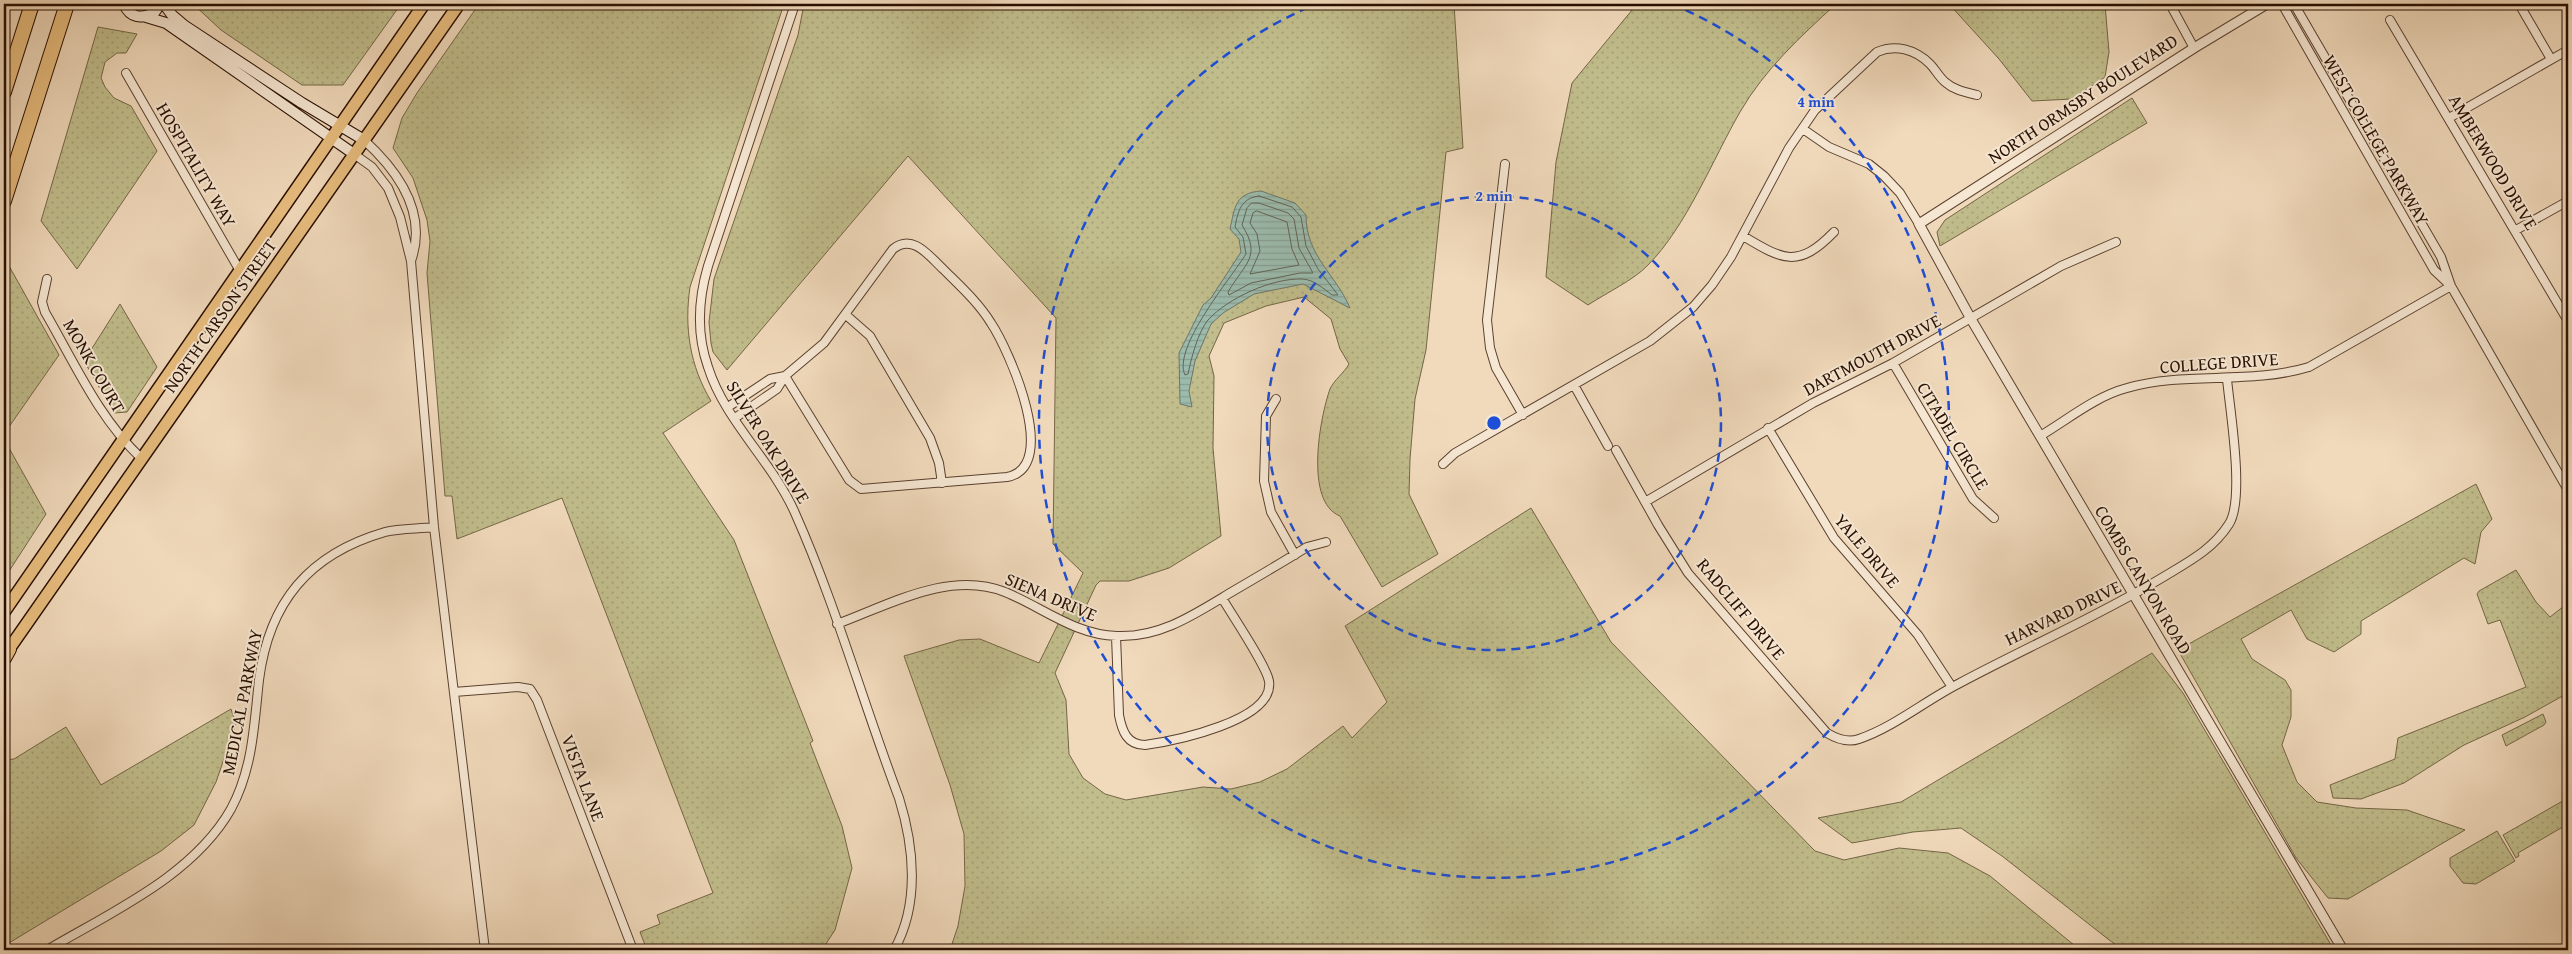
<svg xmlns="http://www.w3.org/2000/svg" width="2572" height="954" font-family="'Gentium Book Plus',serif">
	<defs>
		<pattern id="grass-dots" width="8" height="8" patternUnits="userSpaceOnUse" patternTransform="scale(1.25)"><rect width="8" height="8" fill="#c1bd8c"/><path d="M2 2h.1M6 6h.1" fill="none" stroke="#a6a177" stroke-width="1.8" stroke-linecap="round"/></pattern>
		<pattern id="water-rules" width="6" height="5" patternUnits="userSpaceOnUse" patternTransform="scale(1.25)"><rect width="6" height="5" fill="#9bbbad"/><path d="M0 2.5h6" fill="none" stroke="#86a093"/></pattern>
	</defs>
	<rect width="100%" height="100%" fill="#f1dabc"/>
	<filter id="stains"><feTurbulence type="fractalNoise" baseFrequency=".004" numOctaves="4"/><feColorMatrix values="0 0 0 0 .2 0 0 0 0 .09 0 0 0 0 .02 0 0 0 .5 -.17"/></filter>
	<radialGradient id="worn" r=".72"><stop offset=".6" stop-color="#630" stop-opacity="0"/><stop offset="1" stop-color="#630" stop-opacity=".3"/></radialGradient>
	<path fill="url(#grass-dots)" stroke="#746646" d="M 193,4 L 401,4 L 343,85 L 302,85 L 221,30 Z
		M 479,4 L 784,4 L 690,287 C 684,328 690,366 711,401 L 663,433 L 734,540 L 813,741 L 810,743 L 842,826 L 852,868 L 835,930 L 822,950 L 647,950 L 640,932 L 660,924 L 657,915 L 713,893 L 562,498 L 457,539 L 452,496 L 445,496 L 427,273 L 430,241 L 427,220 L 413,178 L 393,148 L 402,118 L 417,93 Z
		M 804,4 L 1454,4 L 1463,148 L 1446,152 L 1426,350 L 1415,399 L 1410,459 L 1409,494 L 1438,554 L 1382,587 L 1340,516 C 1304,502 1320,417 1330,389 C 1334,380 1344,373 1349,364 L 1340,349 L 1331,319 L 1304,297 L 1266,306 L 1224,323 L 1209,356 L 1214,376 L 1213,448 L 1221,536 L 1169,568 L 1129,581 L 1100,581 L 1096,585 L 1055,673 L 1066,700 L 1069,754 L 1083,778 L 1105,794 L 1126,800 L 1203,787 L 1231,789 L 1260,782 L 1287,769 L 1343,726 L 1352,738 L 1387,702 L 1345,626 L 1531,508 L 1611,642 L 1815,851 L 1844,860 L 1899,848 L 1948,853 L 1990,876 L 2080,950 L 950,950 L 958,926 L 965,886 L 964,834 L 950,785 L 904,656 L 959,640 L 980,639 L 1039,663 L 1083,573 L 1053,544 L 1056,318 L 908,156 L 727,370 L 713,352 L 711,343 L 709,322 L 714,279 L 798,35 Z
		M 1637,4 L 1836,4 C 1800,37 1765,69 1740,112 C 1713,159 1686,227 1648,265 C 1634,280 1606,293 1588,305 L 1546,277 L 1556,162 L 1572,83 Z
		M 1949,4 L 2105,4 L 2109,52 L 2105,77 L 2072,99 L 2032,101 L 1999,59 Z
		M 98,27 L 137,34 L 126,53 L 117,53 L 105,62 L 101,78 L 105,87 L 114,98 L 131,106 L 157,151 L 77,269 L 41,221 Z
		M 2132,98 L 2147,123 L 1940,246 L 1937,232 L 1945,220 Z
		M 4,257 L 59,355 L 4,434 Z
		M 120,304 L 157,367 L 127,412 L 114,413 L 84,361 Z
		M 4,439 L 46,514 L 4,579 Z
		M 2476,484 L 2492,519 L 2481,532 L 2475,564 L 2464,558 L 2361,621 L 2361,634 L 2334,652 L 2307,639 L 2291,610 L 2241,639 L 2252,659 L 2285,680 L 2291,690 L 2291,717 L 2282,745 L 2297,782 L 2317,802 L 2356,808 L 2407,810 L 2465,830 L 2348,899 L 2328,898 L 2296,858 L 2178,650 Z
		M 2516,570 L 2536,602 L 2550,617 L 2568,603 L 2568,693 L 2525,717 L 2464,745 L 2404,783 L 2361,799 L 2333,798 L 2330,785 L 2395,759 L 2398,738 L 2526,687 L 2500,620 L 2488,624 L 2477,594 L 2479,591 Z
		M 2152,653 L 2183,693 L 2334,950 L 2122,950 L 2002,856 L 1961,828 L 1913,832 L 1852,843 L 1818,818 L 1901,802 Z
		M 231,709 L 236,724 L 216,782 L 194,825 L 161,851 L 4,946 L 4,760 L 14,759 L 66,727 L 101,785 Z
		M 2543,714 L 2546,722 L 2544,725 L 2506,746 L 2502,735 Z
		M 2568,798 L 2568,824 L 2518,853 L 2519,856 L 2516,858 L 2503,835 Z
		M 2497,831 L 2515,861 L 2476,884 L 2463,883 L 2450,866 L 2450,858 Z"/>
	<path fill="url(#water-rules)" stroke="#6d7668" d="M 1261,191 L 1295,203 L 1306,215 C 1306,256 1335,273 1350,308 L 1303,284 L 1254,294 L 1223,313 L 1211,324 L 1195,361 L 1189,391 L 1192,407 L 1180,404 L 1179,353 L 1203,305 L 1211,298 L 1241,252 L 1239,239 L 1230,229 C 1235,207 1235,193 1261,191 Z"/>
	<g fill="none" stroke-linecap="round" stroke-linejoin="round">
		<path stroke="#626456" stroke-width="1" d="M 1259,196 L 1292,207 L 1301,217 L 1306,246 L 1318,269 L 1338,295 L 1332,295 C 1324,289 1313,279 1302,279 C 1272,278 1228,298 1208,320 C 1198,332 1191,359 1188,374 L 1185,375 C 1172,348 1231,278 1246,254 L 1243,237 L 1235,227 C 1238,211 1241,198 1259,196 Z
			M 1252,203 L 1259,203 L 1288,213 L 1294,219 L 1299,248 L 1313,273 L 1300,273 L 1251,283 L 1229,295 L 1228,292 C 1245,263 1262,257 1242,225 L 1247,208 Z
			M 1257,211 L 1287,222 L 1292,249 L 1299,265 L 1250,274 L 1260,251 L 1257,234 L 1250,223 L 1253,213 Z"/>
		<defs>
			<path id="minor" d="M 795,4 L 708,266 C 698,300 696,333 708,367 C 725,421 772,461 795,513 C 836,605 863,703 899,798 C 914,846 920,904 894,950
				M 2170,4 L 2194,48
				M 2282,4 L 2434,270 L 2451,286
				M 2294,4 L 2441,257 L 2451,286 L 2568,490
				M 2519,4 L 2551,59
				M 2390,20 L 2568,321
				M 126,73 L 240,271
				M 2449,118 L 2568,50
				M 1803,129 L 1829,147 L 1869,164 L 1884,176 L 1900,193 L 1919,224
				M 364,140 C 398,171 428,213 411,261
				M 354,154 L 372,167 L 388,188 L 400,217 L 411,261 L 434,527 L 485,950
				M 1505,164 L 1487,320 L 1490,348 L 1496,368 L 1523,415
				M 2516,230 L 2568,201
				M 1743,236 C 1783,260 1798,269 1834,232
				M 47,279 L 42,302 L 45,312 C 74,362 99,419 142,459
				M 846,315 L 870,336 L 930,438 L 939,463 L 942,483
				M 1893,363 L 1973,499 L 1994,518
				M 1574,385 L 1608,446
				M 1276,399 L 1266,416 L 1264,481 L 1271,512 L 1295,555
				M 728,407 L 770,379 L 785,376
				M 735,418 L 777,389 L 785,376 L 824,343 L 893,249 C 913,233 929,256 943,269 C 960,286 978,302 991,323 C 1009,350 1061,467 1007,477 L 861,489 L 849,480 L 785,376
				M 1768,428 L 1834,538 L 1918,635 L 1952,687
				M 2040,436 C 2067,420 2096,396 2127,388 C 2186,371 2249,385 2309,367 L 2451,286
				M 1616,450 L 1658,525 L 1688,573 L 1827,733 C 1837,739 1848,743 1859,739 C 1894,727 1925,701 1958,684 C 2027,647 2099,616 2165,576 C 2190,561 2213,549 2229,524 C 2245,499 2230,411 2227,379
				M 1443,464 L 1455,453 L 1650,341 L 1693,307 L 1712,285 L 1731,257 L 1789,148 L 1815,110 L 1877,52 C 1895,44 1915,49 1930,64 C 1935,69 1939,77 1945,82 C 1954,90 1965,92 1977,95
				M 1645,502 L 1813,403 L 1893,363 L 2061,266 L 2116,242
				M 837,624 C 889,605 949,570 1005,592 C 1042,607 1075,635 1117,636 C 1162,638 1198,612 1235,590 C 1259,576 1283,562 1307,547 L 1326,542
				M 1116,636 L 1119,715 C 1122,731 1127,745 1145,745 C 1173,741 1275,721 1269,681 C 1266,665 1232,615 1222,598
				M 454,692 L 518,687 L 530,689 L 537,700 L 633,950
				M 47,950 C 111,912 193,876 231,809 C 253,768 254,725 259,680 C 269,602 309,554 385,532 C 400,528 418,529 434,527"/>
			<path id="tertiary" d="M 2267,4 L 2194,48 L 1919,224 L 1971,319 L 2343,950"/>
			<path id="secondary" d="M 124,4 C 130,18 141,19 154,13 L 160,4
				M 164,4 L 172,15 L 185,26 L 302,103 L 364,140
				M 146,17 L 166,23 L 354,154"/>
			<path id="primary" d="M 4,612 L 424,4
				M 4,645 L 9,649 L 459,4"/>
			<path id="motorway" d="M 4,92 L 32,4
				M 4,201 L 67,4
				M 4,658 L 9,649"/>
		</defs>
		<use href="#minor" stroke="#5a412f" stroke-width="10"/>
		<use href="#tertiary" stroke="#5a412f" stroke-width="11"/>
		<use href="#secondary" stroke="#280e00" stroke-width="12"/>
		<use href="#primary" stroke="#280e00" stroke-width="14"/>
		<use href="#motorway" stroke="#280e00" stroke-width="16"/>
		<use href="#minor" stroke="#f6e7d3" stroke-width="8"/>
		<use href="#tertiary" stroke="#f6e7d3" stroke-width="9"/>
		<use href="#secondary" stroke="#f6e7d3" stroke-width="10"/>
		<use href="#primary" stroke="#e8bd7e" stroke-width="11"/>
		<use href="#motorway" stroke="#e8bd7e" stroke-width="14"/>
	</g>
	<g fill="none" stroke="#1d4ed8" stroke-width="2.5" stroke-dasharray="9 6">
		<circle cx="1494" cy="423" r="227"/>
		<path d="M1672 4A455 455 0 1 1 1316 4"/>
	</g>
	<g text-anchor="middle" stroke-width="4" stroke-linejoin="round" paint-order="stroke">
		<g font-size="18" fill="#280e00" stroke="#f6e7d3">
			<text transform="translate(2083 99) rotate(-33)" y="6">NORTH ORMSBY BOULEVARD</text>
			<text transform="translate(2376 140) rotate(60)" y="6">WEST COLLEGE PARKWAY</text>
			<text transform="translate(2493 162) rotate(59)" y="6">AMBERWOOD DRIVE</text>
			<text transform="translate(196 165) rotate(60)" y="6">HOSPITALITY WAY</text>
			<text transform="translate(220 316) rotate(-55)" y="6">NORTH CARSON STREET</text>
			<text transform="translate(1872 355) rotate(-28)" y="6">DARTMOUTH DRIVE</text>
			<text transform="translate(2219 363) rotate(-4)" y="6">COLLEGE DRIVE</text>
			<text transform="translate(94 366) rotate(60)" y="6">MONK COURT</text>
			<text transform="translate(1953 436) rotate(59)" y="6">CITADEL CIRCLE</text>
			<text transform="translate(768 442) rotate(58)" y="6">SILVER OAK DRIVE</text>
			<text transform="translate(1867 551) rotate(50)" y="6">YALE DRIVE</text>
			<text transform="translate(2143 580) rotate(59)" y="6">COMBS CANYON ROAD</text>
			<text transform="translate(1051 597) rotate(23)" y="6">SIENA DRIVE</text>
			<text transform="translate(1741 609) rotate(50)" y="6">RADCLIFF DRIVE</text>
			<text transform="translate(2063 613) rotate(-26)" y="6">HARVARD DRIVE</text>
			<text transform="translate(242 702) rotate(-79)" y="6">MEDICAL PARKWAY</text>
			<text transform="translate(583 778) rotate(69)" y="6">VISTA LANE</text>
		</g>
	</g>
	<circle cx="1494" cy="423" r="8" fill="#1d4ed8" stroke="#f6e7d3" stroke-width="2.5"/>
	<g font-size="15" text-anchor="middle" font-weight="bold" fill="#1d4ed8" stroke="#f6e7d3" stroke-width="4" stroke-linejoin="round" paint-order="stroke">
		<text x="1816" y="107">4 min</text>
		<text x="1494" y="201">2 min</text>
	</g>
	<rect width="2572" height="954" fill="none" stroke="#f1dabc" stroke-width="20"/>
	<rect x="5" y="5" width="2562" height="944" fill="none" stroke="#280e00" stroke-width="2.5"/>
	<rect x="10" y="10" width="2552" height="934" fill="none" stroke="#280e00"/>
	<rect width="100%" height="100%" filter="url(#stains)"/>
	<rect width="100%" height="100%" fill="url(#worn)"/>
</svg>
